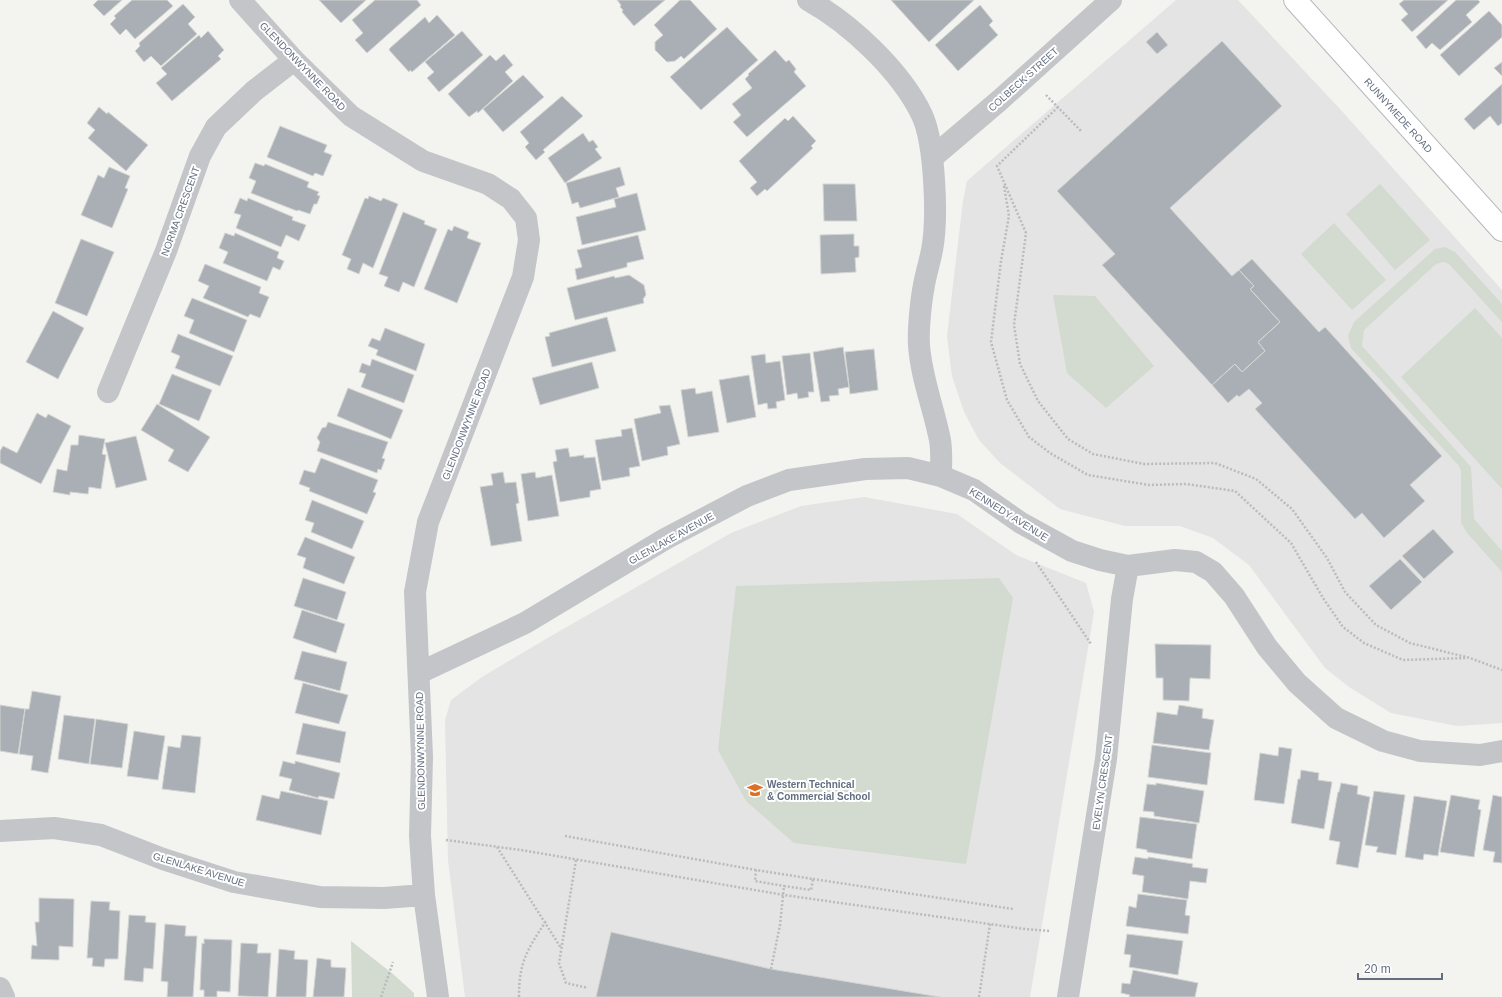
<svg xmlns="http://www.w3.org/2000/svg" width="1502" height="997" font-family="Helvetica,sans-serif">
	<rect width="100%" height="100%" fill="#f3f4ef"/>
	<path fill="#e3e4e3" d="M 1176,0 L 1238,0 L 1339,108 L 1502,290 L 1502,723 L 1457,726 L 1391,713 L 1349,687 L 1325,668 L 1249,565 L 1213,538 L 1180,526 L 1125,526 L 1060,509 L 1000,463 L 979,440 L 964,412 L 952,376 L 947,336 L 963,201 L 967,181 Z
		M 864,497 L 957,514 L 1016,555 L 1086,583 L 1094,612 L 1030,997 L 465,997 L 448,860 L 445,720 L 451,700 L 482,677 L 551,636 L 731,533 L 801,506 Z"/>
	<path fill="#d3dad0" d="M 1380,184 L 1430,240 L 1395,270 L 1346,214 Z
		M 1334,223 L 1386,280 L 1352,310 L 1301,254 Z
		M 1445,247 L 1455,252 L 1502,304 L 1502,322 L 1449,264 L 1444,262 L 1436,264 L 1364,330 L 1362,346 L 1471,467 L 1474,519 L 1502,551 L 1502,572 L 1468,534 L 1461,523 L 1461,471 L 1459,466 L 1351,348 L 1348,336 L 1354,322 L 1435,249 Z
		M 1053,295 L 1095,296 L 1154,366 L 1106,408 L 1067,373 Z
		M 1475,308 L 1502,338 L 1502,489 L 1401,377 Z
		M 999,578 L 1013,598 L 966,864 L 794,843 L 746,801 L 718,750 L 736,586 Z
		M 351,941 L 393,974 L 414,993 L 414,997 L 352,997 Z"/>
	<path fill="#a9afb5" stroke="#d4d5d2" d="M 98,0 L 122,0 L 104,16 L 93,5 Z
		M 132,0 L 167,0 L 173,6 L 135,39 L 126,29 L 120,35 L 110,24 L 116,18 L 114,16 Z
		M 319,0 L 366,0 L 341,23 Z
		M 375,0 L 417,0 L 421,5 L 367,53 L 355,40 L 363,33 L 352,20 Z
		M 617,0 L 665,0 L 634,26 L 622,12 L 623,10 L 620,7 L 621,5 Z
		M 680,0 L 690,0 L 717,29 L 684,59 L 681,56 L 675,61 L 667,62 L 655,50 L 655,42 L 663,35 L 654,25 Z
		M 891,0 L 974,0 L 929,42 Z
		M 1404,0 L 1448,0 L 1412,32 L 1401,20 L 1408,14 L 1399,4 Z
		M 1456,0 L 1478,0 L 1480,2 L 1466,15 L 1472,22 L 1440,50 L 1432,43 L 1426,49 L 1416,37 Z
		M 183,4 L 195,17 L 188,24 L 197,34 L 161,66 L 151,56 L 144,62 L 135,51 L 140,46 L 139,43 Z
		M 980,5 L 993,21 L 989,25 L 998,35 L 958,71 L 935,45 Z
		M 1489,11 L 1502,25 L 1502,37 L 1459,76 L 1440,55 Z
		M 437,15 L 455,35 L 412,72 L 410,70 L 409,72 L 389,50 L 390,48 L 425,17 L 429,23 Z
		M 727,27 L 758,60 L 701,110 L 670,77 Z
		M 208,31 L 224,50 L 218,56 L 221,59 L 172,101 L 156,83 L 167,74 L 161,68 L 199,35 L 201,38 Z
		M 462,31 L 483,55 L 439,92 L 427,78 L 434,72 L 425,62 Z
		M 1157,32 L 1168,45 L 1157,54 L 1146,42 Z
		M 1222,41 L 1282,106 L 1170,208 L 1232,276 L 1239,270 L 1254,286 L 1250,289 L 1280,322 L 1258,342 L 1265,351 L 1242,372 L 1235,364 L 1212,385 L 1102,265 L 1115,254 L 1057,191 Z
		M 775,50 L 786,62 L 789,60 L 796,69 L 794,72 L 806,86 L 747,137 L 733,122 L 741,115 L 732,104 L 752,88 L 745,79 L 749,75 L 748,74 Z
		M 504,54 L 513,65 L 505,72 L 513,81 L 478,113 L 477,111 L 469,117 L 448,94 L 490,55 L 496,61 Z
		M 1502,62 L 1502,76 L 1494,68 Z
		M 523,75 L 544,97 L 503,132 L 483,109 Z
		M 1502,84 L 1502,123 L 1498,126 L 1490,116 L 1474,130 L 1464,119 Z
		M 562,96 L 583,116 L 543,150 L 545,152 L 536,160 L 525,147 L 529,143 L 520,132 Z
		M 99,107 L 107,114 L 108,112 L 148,145 L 126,171 L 88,138 L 95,130 L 87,123 Z
		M 793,116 L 816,141 L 811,146 L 813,148 L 767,191 L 765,189 L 757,196 L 750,188 L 757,182 L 739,161 L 785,118 L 788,121 Z
		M 280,126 L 327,145 L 324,152 L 332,155 L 323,176 L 315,173 L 313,176 L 267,157 Z
		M 583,133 L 589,142 L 593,140 L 598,147 L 595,149 L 602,158 L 565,183 L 548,158 Z
		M 255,163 L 264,166 L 265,164 L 309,182 L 307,187 L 319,192 L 317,195 L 320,196 L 317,204 L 314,204 L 310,214 L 298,210 L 297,211 L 251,193 L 256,181 L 249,178 Z
		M 109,167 L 130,176 L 125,188 L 128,189 L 112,228 L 81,215 L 98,175 L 104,178 Z
		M 620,167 L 625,185 L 616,188 L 619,197 L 580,208 L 578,202 L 572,204 L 566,183 Z
		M 823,184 L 855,184 L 857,221 L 824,221 Z
		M 637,193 L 646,230 L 582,245 L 576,217 L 616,207 L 614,199 Z
		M 369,196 L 381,201 L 383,198 L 398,204 L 373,268 L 363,263 L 359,274 L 347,269 L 351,259 L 342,255 L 365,198 L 368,199 Z
		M 240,198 L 247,201 L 248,198 L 293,217 L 292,220 L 306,225 L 299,241 L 286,235 L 281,247 L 236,228 L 241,215 L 234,213 Z
		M 403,212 L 425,221 L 424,224 L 437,229 L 414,287 L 403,282 L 399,292 L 384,286 L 388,277 L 379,274 Z
		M 454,226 L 469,232 L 467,238 L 481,243 L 457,303 L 424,289 L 448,229 L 452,231 Z
		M 225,233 L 234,236 L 235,233 L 279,252 L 277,258 L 284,261 L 280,270 L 273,267 L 267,281 L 223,263 L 228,252 L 219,248 Z
		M 854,234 L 854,246 L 859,246 L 859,257 L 855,258 L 856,272 L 821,274 L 820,235 Z
		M 638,235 L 644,259 L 627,263 L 627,267 L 577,280 L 575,269 L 582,267 L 577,250 Z
		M 81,239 L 114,252 L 87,316 L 55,303 Z
		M 1252,259 L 1319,332 L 1325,327 L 1442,456 L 1410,485 L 1425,501 L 1384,538 L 1362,513 L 1355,519 L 1255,409 L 1262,403 L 1249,389 L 1239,397 L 1237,395 L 1228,403 L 1212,385 L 1235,364 L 1242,372 L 1265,351 L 1258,342 L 1280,322 L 1250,289 L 1254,286 L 1239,270 Z
		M 205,264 L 261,287 L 259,293 L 269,297 L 260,318 L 250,314 L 248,317 L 203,298 L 209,286 L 198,281 Z
		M 629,275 L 644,285 L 646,295 L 643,299 L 644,303 L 575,320 L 567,288 L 614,276 L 615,278 Z
		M 192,298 L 247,320 L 234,352 L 189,333 L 194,320 L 184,316 Z
		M 53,311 L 84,328 L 58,379 L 26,362 Z
		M 607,317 L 616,351 L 552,367 L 545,337 L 550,336 L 549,333 Z
		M 385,328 L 425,344 L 416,371 L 376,355 L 378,350 L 368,346 L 372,338 L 380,341 Z
		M 178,334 L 233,356 L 220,386 L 175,368 L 180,356 L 171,352 Z
		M 843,347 L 849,387 L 838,389 L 839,395 L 829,396 L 830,401 L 821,402 L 813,352 Z
		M 874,349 L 878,390 L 850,394 L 845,352 Z
		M 810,353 L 814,392 L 808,392 L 809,397 L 798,399 L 797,393 L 787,395 L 782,356 Z
		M 765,354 L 766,363 L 780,361 L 785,400 L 776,402 L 777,408 L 768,409 L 767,403 L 758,405 L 751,356 Z
		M 372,359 L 414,375 L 404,403 L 361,387 L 366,374 L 359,372 L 362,363 L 370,366 Z
		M 592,362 L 599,388 L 540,405 L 532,378 Z
		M 172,374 L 212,390 L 199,421 L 159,404 Z
		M 749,375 L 756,417 L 727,423 L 719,380 Z
		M 348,388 L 403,410 L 391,439 L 337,416 Z
		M 695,388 L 696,394 L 712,391 L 719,432 L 688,437 L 681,390 Z
		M 157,404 L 210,437 L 188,472 L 168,461 L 174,450 L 141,430 Z
		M 670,405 L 680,444 L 667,447 L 668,455 L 642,461 L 634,419 L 661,413 L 659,406 Z
		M 37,413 L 46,418 L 48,414 L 71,426 L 41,484 L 0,463 L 0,451 L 3,446 L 17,453 Z
		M 328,422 L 388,442 L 382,458 L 385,459 L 381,470 L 378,469 L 377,473 L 317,451 L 320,442 L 317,438 L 322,428 L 326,427 Z
		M 632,428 L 640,466 L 629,468 L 630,476 L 602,481 L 595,440 L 622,436 L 621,430 Z
		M 79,435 L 105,439 L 102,454 L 106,455 L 101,489 L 89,487 L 88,494 L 70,492 L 70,495 L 53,492 L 57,469 L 67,471 L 71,445 L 78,445 Z
		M 136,436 L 147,480 L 116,488 L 105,443 Z
		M 568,448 L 570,457 L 584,455 L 584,458 L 595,457 L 601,489 L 590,491 L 590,497 L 560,502 L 553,462 L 557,461 L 555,450 Z
		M 321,458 L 378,480 L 373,492 L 376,493 L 367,514 L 309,491 L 310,488 L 299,484 L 304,470 L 315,473 Z
		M 503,472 L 505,483 L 516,482 L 519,503 L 516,504 L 522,541 L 491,546 L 480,487 L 493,485 L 491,474 Z
		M 535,472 L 536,478 L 552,475 L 559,516 L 528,521 L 521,474 Z
		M 312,500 L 364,521 L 352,549 L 311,532 L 314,523 L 305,520 Z
		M 1433,529 L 1454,552 L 1424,579 L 1402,556 Z
		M 305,537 L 355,557 L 344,584 L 303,568 L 306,558 L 297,555 Z
		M 1400,559 L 1422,582 L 1391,610 L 1369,586 Z
		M 303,578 L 346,592 L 337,620 L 294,606 Z
		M 302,610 L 345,624 L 336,653 L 293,638 Z
		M 1155,644 L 1211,645 L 1210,679 L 1190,678 L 1189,701 L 1163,700 L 1163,678 L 1156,678 Z
		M 302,651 L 347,662 L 340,691 L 294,679 Z
		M 303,683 L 348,695 L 339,724 L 295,713 Z
		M 32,691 L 61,696 L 48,773 L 31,770 L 33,756 L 19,754 L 25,709 L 29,709 Z
		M 0,705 L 25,709 L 18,754 L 0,751 Z
		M 1179,705 L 1203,709 L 1202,718 L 1214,720 L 1209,750 L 1153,743 L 1157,712 L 1177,715 Z
		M 64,715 L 95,719 L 89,764 L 58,759 Z
		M 96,719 L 128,724 L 122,768 L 90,764 Z
		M 303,723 L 346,732 L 340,763 L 296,754 Z
		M 134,731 L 165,736 L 158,780 L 127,776 Z
		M 182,735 L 201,737 L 195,793 L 162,789 L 168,746 L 180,748 Z
		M 1152,745 L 1211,753 L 1207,785 L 1148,777 Z
		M 1279,747 L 1292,749 L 1284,804 L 1254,800 L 1260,753 L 1278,756 Z
		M 283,761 L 295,764 L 295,761 L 340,773 L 334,799 L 319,796 L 318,798 L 289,790 L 292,779 L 279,776 Z
		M 1301,770 L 1319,773 L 1318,780 L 1332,782 L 1324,829 L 1291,823 L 1298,779 L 1300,779 Z
		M 1156,783 L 1204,791 L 1199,823 L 1154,816 L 1154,812 L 1143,811 L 1147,784 L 1156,785 Z
		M 1341,783 L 1358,786 L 1357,794 L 1370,797 L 1358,868 L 1336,864 L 1340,842 L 1329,840 L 1338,792 L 1339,792 Z
		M 281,791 L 328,801 L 321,835 L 256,820 L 262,795 L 279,799 Z
		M 1374,791 L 1405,795 L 1396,855 L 1376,852 L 1378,847 L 1365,845 Z
		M 1451,795 L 1480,800 L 1478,809 L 1481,810 L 1474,857 L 1440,852 Z
		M 1493,795 L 1502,797 L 1502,863 L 1493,862 L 1495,852 L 1483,850 Z
		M 1414,796 L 1447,801 L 1438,856 L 1424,854 L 1423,860 L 1405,857 Z
		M 1140,817 L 1197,824 L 1192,859 L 1147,852 L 1147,850 L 1136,848 Z
		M 1135,857 L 1148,859 L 1148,857 L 1193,864 L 1192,867 L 1208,869 L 1206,883 L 1190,881 L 1188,899 L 1142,892 L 1144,876 L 1132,874 Z
		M 1138,894 L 1187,900 L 1185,915 L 1190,916 L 1188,934 L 1126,926 L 1129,906 L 1136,908 Z
		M 39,898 L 74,899 L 73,947 L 59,946 L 59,960 L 31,959 L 32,945 L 37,946 L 35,922 L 39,922 Z
		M 91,901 L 110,902 L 109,910 L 120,911 L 118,959 L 105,959 L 104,967 L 92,966 L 93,958 L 87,958 Z
		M 129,915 L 146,916 L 145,922 L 156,923 L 153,969 L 144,968 L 143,982 L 124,980 Z
		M 165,924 L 186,926 L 185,936 L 197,936 L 193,997 L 167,997 L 168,982 L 161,981 Z
		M 611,932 L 771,969 L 940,997 L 596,997 Z
		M 1127,934 L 1183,941 L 1178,975 L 1129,967 L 1131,955 L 1124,954 Z
		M 204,939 L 232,940 L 230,992 L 217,991 L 217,997 L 204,997 L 204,990 L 200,990 L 202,943 L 204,944 Z
		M 241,943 L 258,944 L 257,953 L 271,953 L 268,997 L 238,996 Z
		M 279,949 L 295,951 L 294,959 L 308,960 L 306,997 L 276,997 Z
		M 317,958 L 331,960 L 331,967 L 346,968 L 344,997 L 313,997 Z
		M 1133,970 L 1198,983 L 1195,997 L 1129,997 L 1130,995 L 1121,993 L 1122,983 L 1130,984 Z"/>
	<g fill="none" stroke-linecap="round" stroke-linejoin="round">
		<defs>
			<g id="secondary">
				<path id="s1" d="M 1295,0 L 1502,230"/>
			</g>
		</defs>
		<use href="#secondary" stroke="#b5b8bd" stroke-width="24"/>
		<path stroke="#babbbe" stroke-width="2.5" stroke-dasharray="2 2" stroke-linecap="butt" d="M 1046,95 L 1082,132
			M 1058,107 L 997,166 L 1026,233 L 1014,325 L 1020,364 L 1038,401 L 1068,439 L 1093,454 L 1144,464 L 1215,463 L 1256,479 L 1292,509 L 1327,558 L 1345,592 L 1376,625 L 1410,643 L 1470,658 L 1502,670
			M 1004,186 L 1009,216 L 1001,261 L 991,342 L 1007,400 L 1029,437 L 1050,453 L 1088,475 L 1149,485 L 1186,484 L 1235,491 L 1291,543 L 1323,598 L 1343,627 L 1364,643 L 1403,660 L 1466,658
			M 1036,562 L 1091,644
			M 565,836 L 756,870
			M 446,840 L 521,850 L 784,895 L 1025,929 L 1050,931
			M 497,847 L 561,948
			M 576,860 L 559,963 L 566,983 L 588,988
			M 813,879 L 1013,909
			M 771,969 L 780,925 L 784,886 L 811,890 L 813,879 L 756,870 L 755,881 L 784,886
			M 381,997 L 393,962
			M 519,997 C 519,962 527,950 546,921
			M 979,997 L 990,924"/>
		<path stroke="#c3c5c9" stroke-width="22" d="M 240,0 L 294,60 L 351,116 L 423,161 L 488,184 L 511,199 L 526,218 L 529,240 L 523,277 L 428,522 L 415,592 L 422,757 L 420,836 L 424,895 L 438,997
			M 808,0 C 850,23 901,71 922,115 C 935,143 938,219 932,250 C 930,261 926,273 924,285 C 921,300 918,329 919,345 C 921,377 934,409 940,440 C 942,451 941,464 941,476 L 974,490 L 1021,523 L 1072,551 L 1100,560 L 1128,566 L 1175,560 L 1196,562 L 1213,572 L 1234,596 L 1267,647 L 1297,683 L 1336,718 L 1383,741 L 1420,751 L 1480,755 L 1502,751
			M 933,157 L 1000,100 L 1111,0
			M 108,392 L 166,251 L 200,156 L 216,127 L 254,91 L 294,60
			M 419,673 L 525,623 L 665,539 L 747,496 L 789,480 L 865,469 L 908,468 L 941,476
			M 0,831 L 54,828 L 101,835 L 163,859 L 234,882 L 320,897 L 384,898 L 424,895
			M 0,988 L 4,997
			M 1068,997 L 1106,759 L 1122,599 L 1128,566"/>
		<use href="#secondary" stroke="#fff" stroke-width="22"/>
	</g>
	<defs>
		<symbol id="school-bare" viewBox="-9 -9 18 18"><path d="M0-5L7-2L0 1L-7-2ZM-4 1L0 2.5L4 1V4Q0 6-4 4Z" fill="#df6f23" stroke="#fff" stroke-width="2.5" paint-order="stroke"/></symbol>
	</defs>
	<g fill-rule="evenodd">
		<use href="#school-bare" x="744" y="779" width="22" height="22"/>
	</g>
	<g text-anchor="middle" stroke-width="4" stroke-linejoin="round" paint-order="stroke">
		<g font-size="10" fill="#636e80" stroke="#fff">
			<text transform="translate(303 66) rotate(46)" y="4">GLENDONWYNNE ROAD</text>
			<text transform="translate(1023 79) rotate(-42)" y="4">COLBECK STREET</text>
			<text dy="4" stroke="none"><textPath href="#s1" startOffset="155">RUNNYMEDE ROAD</textPath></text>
			<text transform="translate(180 211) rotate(-70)" y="4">NORMA CRESCENT</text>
			<text transform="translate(466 424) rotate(-69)" y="4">GLENDONWYNNE ROAD</text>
			<text transform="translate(1009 514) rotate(32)" y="4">KENNEDY AVENUE</text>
			<text transform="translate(671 538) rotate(-29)" y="4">GLENLAKE AVENUE</text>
			<text transform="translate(420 751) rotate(-91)" y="4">GLENDONWYNNE ROAD</text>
			<text transform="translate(1102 782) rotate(-82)" y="4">EVELYN CRESCENT</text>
			<text transform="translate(199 869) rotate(17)" y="4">GLENLAKE AVENUE</text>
		</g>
		<g font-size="10" font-weight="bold" fill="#636e80" stroke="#fff" text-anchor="start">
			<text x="767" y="788">Western Technical<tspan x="767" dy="12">&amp; Commercial School</tspan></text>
		</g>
	</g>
	<path d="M1358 973v6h84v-6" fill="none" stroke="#636e80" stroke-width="2"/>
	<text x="1364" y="973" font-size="12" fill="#636e80" stroke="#ffffff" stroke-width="3" paint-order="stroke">20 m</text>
</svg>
